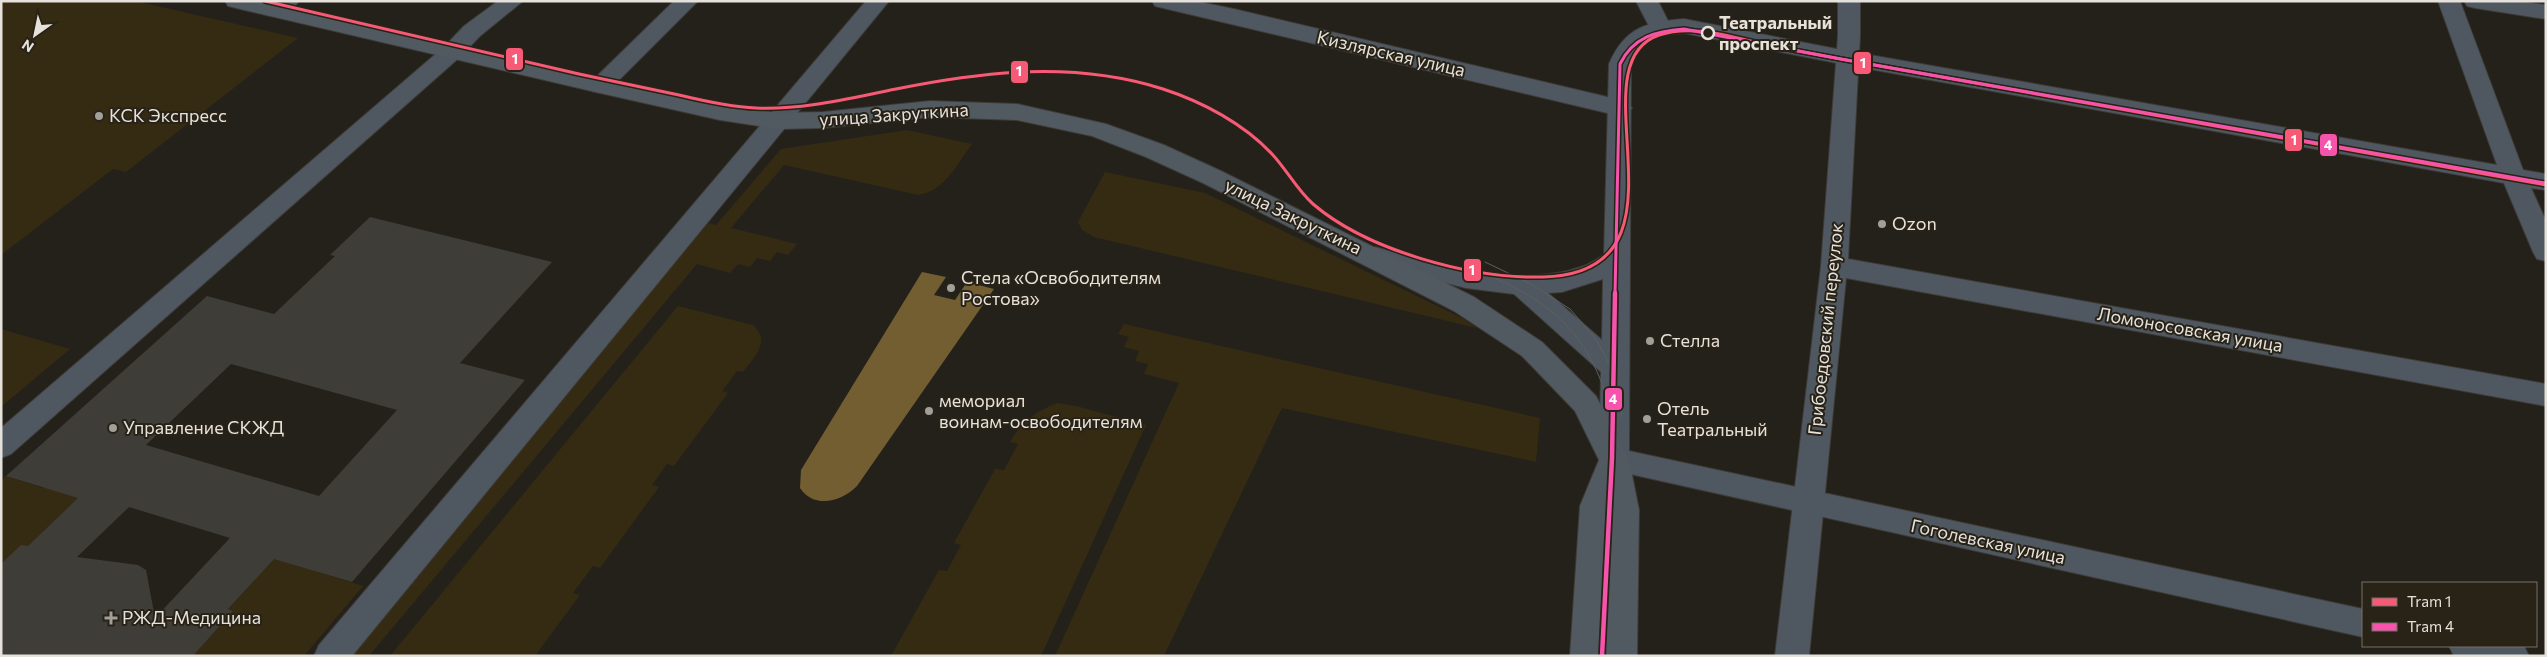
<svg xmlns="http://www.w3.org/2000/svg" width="2547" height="657" font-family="Commissioner,sans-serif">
	<rect width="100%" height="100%" fill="#24211b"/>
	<path fill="#352b13" d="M 1,1 L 135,1 L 298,38 L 126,172 L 113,169 L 1,255 Z
		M 907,130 L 972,144 C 957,164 945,191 918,195 L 784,165 L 731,228 L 797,244 L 788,255 L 777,252 L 770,261 L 757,258 L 750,267 L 738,264 L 730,273 L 697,264 L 369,656 L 347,656 L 708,223 L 716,225 L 781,149 Z
		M 1105,172 L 1205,193 L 1462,318 L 1477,328 L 1094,237 L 1082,230 L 1078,222 Z
		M 678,306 L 753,325 C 771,342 755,356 743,372 L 737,371 L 722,391 L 728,393 L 674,466 L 667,464 L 652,485 L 659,487 L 600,568 L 593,566 L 573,593 L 580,595 L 535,656 L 390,656 Z
		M 1124,324 L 1540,418 L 1536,462 L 1282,408 L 1164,656 L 1055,656 L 1179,383 L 1144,374 L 1148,364 L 1135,361 L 1139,351 L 1124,347 L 1129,337 L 1118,334 Z
		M 1,329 L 70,349 L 1,407 Z
		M 1057,403 L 1076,406 L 1146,425 L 1041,656 L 891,656 L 939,570 L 947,571 L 961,545 L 954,543 L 995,469 L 1004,470 L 1018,444 L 1010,442 C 1022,421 1035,412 1057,403 Z
		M 6,476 L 43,488 L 52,480 L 87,490 L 28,546 L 1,564 L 1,480 Z
		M 282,550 L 315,571 L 363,586 L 304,656 L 193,656 L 233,611 L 228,609 Z"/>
	<path fill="#735e31" d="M 922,272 L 946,277 L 934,295 L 955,300 L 967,282 L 994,289 L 857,486 C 841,502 814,509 800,488 L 801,470 Z"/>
	<path fill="#3f3d37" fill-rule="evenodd" d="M 370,217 L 552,262 L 460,363 L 525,380 L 352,582 L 274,559 L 228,609 L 233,611 L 193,656 L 1,656 L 1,564 L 21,545 L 28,546 L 78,498 L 6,476 L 207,296 L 274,314 L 335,256 L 330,255 ZM 231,364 L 397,410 L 319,496 L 146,445 ZM 129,507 L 230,538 L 155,618 L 146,570 L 138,565 L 77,557 Z"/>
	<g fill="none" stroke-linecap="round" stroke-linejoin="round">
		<defs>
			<path id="minor" d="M 273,1 L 299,1 C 291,12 279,18 266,15 L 263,10 Z
				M 498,1 L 523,1 L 480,36 L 461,56 L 11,454 L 1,458 L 1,428 L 445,46 L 464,26 Z
				M 674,1 L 698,1 L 608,91 L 600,93 L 592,91 L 588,86 L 592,81 Z
				M 866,1 L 889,1 L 352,656 L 314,656 L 319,645 Z
				M 1152,1 L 1195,1 L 1234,9 L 1620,100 L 1628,103 L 1632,108 L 1628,113 L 1620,116 L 1163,8 L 1155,6 Z
				M 1636,1 L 1658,1 L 1671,27 L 1668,32 L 1660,34 L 1652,32 Z
				M 1838,1 L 1860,1 L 1860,36 L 1848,259 L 2546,384 L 2546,406 L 1846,278 L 1809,656 L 1775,656 L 1821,266 L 1838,36 Z
				M 2464,1 L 2519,1 L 2546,5 L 2546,19 L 2475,8 L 2467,6 Z"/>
			<path id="tertiary" d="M 2438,1 L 2460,1 L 2523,170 L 2546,174 L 2546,190 L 2531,188 L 2546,221 L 2546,261 L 2537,259 L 2533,252 L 2504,183 L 1847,65 L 1684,33 C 1658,34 1643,37 1631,64 L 1629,451 L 2363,609 L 2363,637 L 1603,468 L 1599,460 L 1601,372 L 1514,294 L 1466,288 L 1366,263 L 1362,256 L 1366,249 L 1375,247 C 1435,263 1521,289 1581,267 C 1589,265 1597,259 1604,255 L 1609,64 C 1625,27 1647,22 1684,19 L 1847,51 L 2497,165 ZM 1603,279 L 1602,340 L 1548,293 L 1562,292 Z
				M 2449,646 L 2524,646 L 2529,656 L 2454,656 Z"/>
			<path id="secondary" d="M 225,1 L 265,1 L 600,79 L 720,104 L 778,113 L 823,112 L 930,101 L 1017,104 L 1106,124 L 1164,145 L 1221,171 L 1474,297 L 1542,342 L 1596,396 L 1629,460 L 1639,510 L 1637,656 L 1570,656 L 1580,506 L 1599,460 L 1575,411 L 1522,356 L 1454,311 L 1203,183 L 1146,157 L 1092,136 L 1017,120 L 930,117 L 823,128 L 778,129 L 720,120 L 600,93 L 236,8 L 228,6 Z"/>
		</defs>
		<use href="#minor" stroke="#3e3b37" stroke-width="2"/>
		<use href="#tertiary" stroke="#3e3b37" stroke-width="2"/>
		<use href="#secondary" stroke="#3e3b37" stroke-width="2"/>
		<use href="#minor" fill="#4f5860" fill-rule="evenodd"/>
		<use href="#tertiary" fill="#4f5860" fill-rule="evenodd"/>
		<use href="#secondary" fill="#515a61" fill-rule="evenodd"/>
		<path stroke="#5b6063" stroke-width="1" d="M 1485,262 L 1531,284 L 1570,309 L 1595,338 L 1615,374 L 1622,417
			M 1481,272 C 1545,299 1584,327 1606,395"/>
		<defs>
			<path id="tram-1" d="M 265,1 C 369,26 474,50 579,74 C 612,81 646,88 679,95 C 704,101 730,107 756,108 C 803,110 850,98 896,89 C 985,71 1075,61 1163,89 C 1203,102 1244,124 1272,154 C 1287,170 1297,190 1313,204 C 1368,251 1472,279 1543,277 C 1704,273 1571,65 1659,35 C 1695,23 1737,39 1773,46 C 1806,53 1840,59 1874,65 C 2098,105 2322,145 2546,185"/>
			<path id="tram-2-far1" d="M 1615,294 L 1620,64 C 1633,37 1656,31 1684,29 L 1846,60 L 2545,183"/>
			<path id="tram-2" d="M 1602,656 L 1612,458 L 1615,293"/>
		</defs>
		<use href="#tram-1" stroke="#282217" stroke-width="6"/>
		<use href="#tram-2-far1" stroke="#282217" stroke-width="6"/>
		<use href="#tram-2" stroke="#282217" stroke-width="8"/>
		<use href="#tram-1" stroke="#f75a77" stroke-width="3"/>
		<use href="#tram-2-far1" stroke="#f653ac" stroke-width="3"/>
		<use href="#tram-2" stroke="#f653ac" stroke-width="4.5"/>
	</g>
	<circle fill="#282217" stroke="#e6e2db" stroke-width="2.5" cx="1708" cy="33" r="6"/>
	<g fill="#a29e98" stroke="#282217" stroke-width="2">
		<circle cx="99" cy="116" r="5"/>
		<circle cx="1882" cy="224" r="5"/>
		<circle cx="951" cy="288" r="5"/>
		<circle cx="1650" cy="341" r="5"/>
		<circle cx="929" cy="411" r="5"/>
		<circle cx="1647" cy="419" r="5"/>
		<circle cx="113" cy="428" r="5"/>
		<path d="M108.5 610.5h5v5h5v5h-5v5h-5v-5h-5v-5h5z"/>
	</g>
	<g text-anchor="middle" stroke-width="4" stroke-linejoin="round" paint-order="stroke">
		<g font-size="18" font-weight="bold" fill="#e6e2db" stroke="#282217" text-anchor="start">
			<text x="1719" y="29">Театральный<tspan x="1719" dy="21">проспект</tspan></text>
		</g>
		<g font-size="18" fill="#e6e2db" stroke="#282217">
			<text transform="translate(1391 54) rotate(13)" y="6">Кизлярская улица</text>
			<text transform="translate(894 115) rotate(-4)" y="6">улица Закруткина</text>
			<text transform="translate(1293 217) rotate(26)" y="6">улица Закруткина</text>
			<text transform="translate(1826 329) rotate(-84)" y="6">Грибоедовский переулок</text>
			<text transform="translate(2190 330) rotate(10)" y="6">Ломоносовская улица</text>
			<text transform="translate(1988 542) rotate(12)" y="6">Гоголевская улица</text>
		</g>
		<g font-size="18" fill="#e6e2db" stroke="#282217" text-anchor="start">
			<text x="109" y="122">КСК Экспресс</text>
			<text x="1892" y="230">Ozon</text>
			<text x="961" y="284">Стела «Освободителям<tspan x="961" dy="21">Ростова»</tspan></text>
			<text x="1660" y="347">Стелла</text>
			<text x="939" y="407">мемориал<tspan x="939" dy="21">воинам-освободителям</tspan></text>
			<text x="1657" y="415">Отель<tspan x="1657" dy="21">Театральный</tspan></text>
			<text x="123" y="434">Управление СКЖД</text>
			<text x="122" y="624">РЖД-Медицина</text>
		</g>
	</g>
	<g stroke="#282217" stroke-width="2">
		<rect x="505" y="47" width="19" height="24" rx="5" fill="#f75a77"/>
		<rect x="1853" y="51" width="19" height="24" rx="5" fill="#f75a77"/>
		<rect x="1010" y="60" width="19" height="24" rx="5" fill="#f75a77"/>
		<rect x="2284" y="128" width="19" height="24" rx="5" fill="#f75a77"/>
		<rect x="2319" y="133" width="19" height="24" rx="5" fill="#f653ac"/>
		<rect x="1463" y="258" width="19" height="24" rx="5" fill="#f75a77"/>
		<rect x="1604" y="387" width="19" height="24" rx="5" fill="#f653ac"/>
	</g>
	<g font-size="14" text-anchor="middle" font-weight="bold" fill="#fff">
		<text x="515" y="64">1</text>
		<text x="1863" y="68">1</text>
		<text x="1019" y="76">1</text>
		<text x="2294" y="145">1</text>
		<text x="2328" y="150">4</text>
		<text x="1472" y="275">1</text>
		<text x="1613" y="404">4</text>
	</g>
	<rect width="2547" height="657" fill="none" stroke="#e6e2db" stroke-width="5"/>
	<rect x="2362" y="582" width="175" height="65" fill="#282217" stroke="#746f65"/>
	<rect x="2372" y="598" width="25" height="8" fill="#f75a77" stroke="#746f65"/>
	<text x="2407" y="607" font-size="15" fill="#e6e2db">Tram 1</text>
	<rect x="2372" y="623" width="25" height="8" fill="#f653ac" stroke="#746f65"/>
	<text x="2407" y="632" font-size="15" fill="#e6e2db">Tram 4</text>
	<g transform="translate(35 35) rotate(213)" stroke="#282217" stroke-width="4" paint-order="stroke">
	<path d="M0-4L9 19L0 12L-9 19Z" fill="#e6e2db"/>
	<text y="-8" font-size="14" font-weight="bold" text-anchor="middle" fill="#e6e2db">N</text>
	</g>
</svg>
